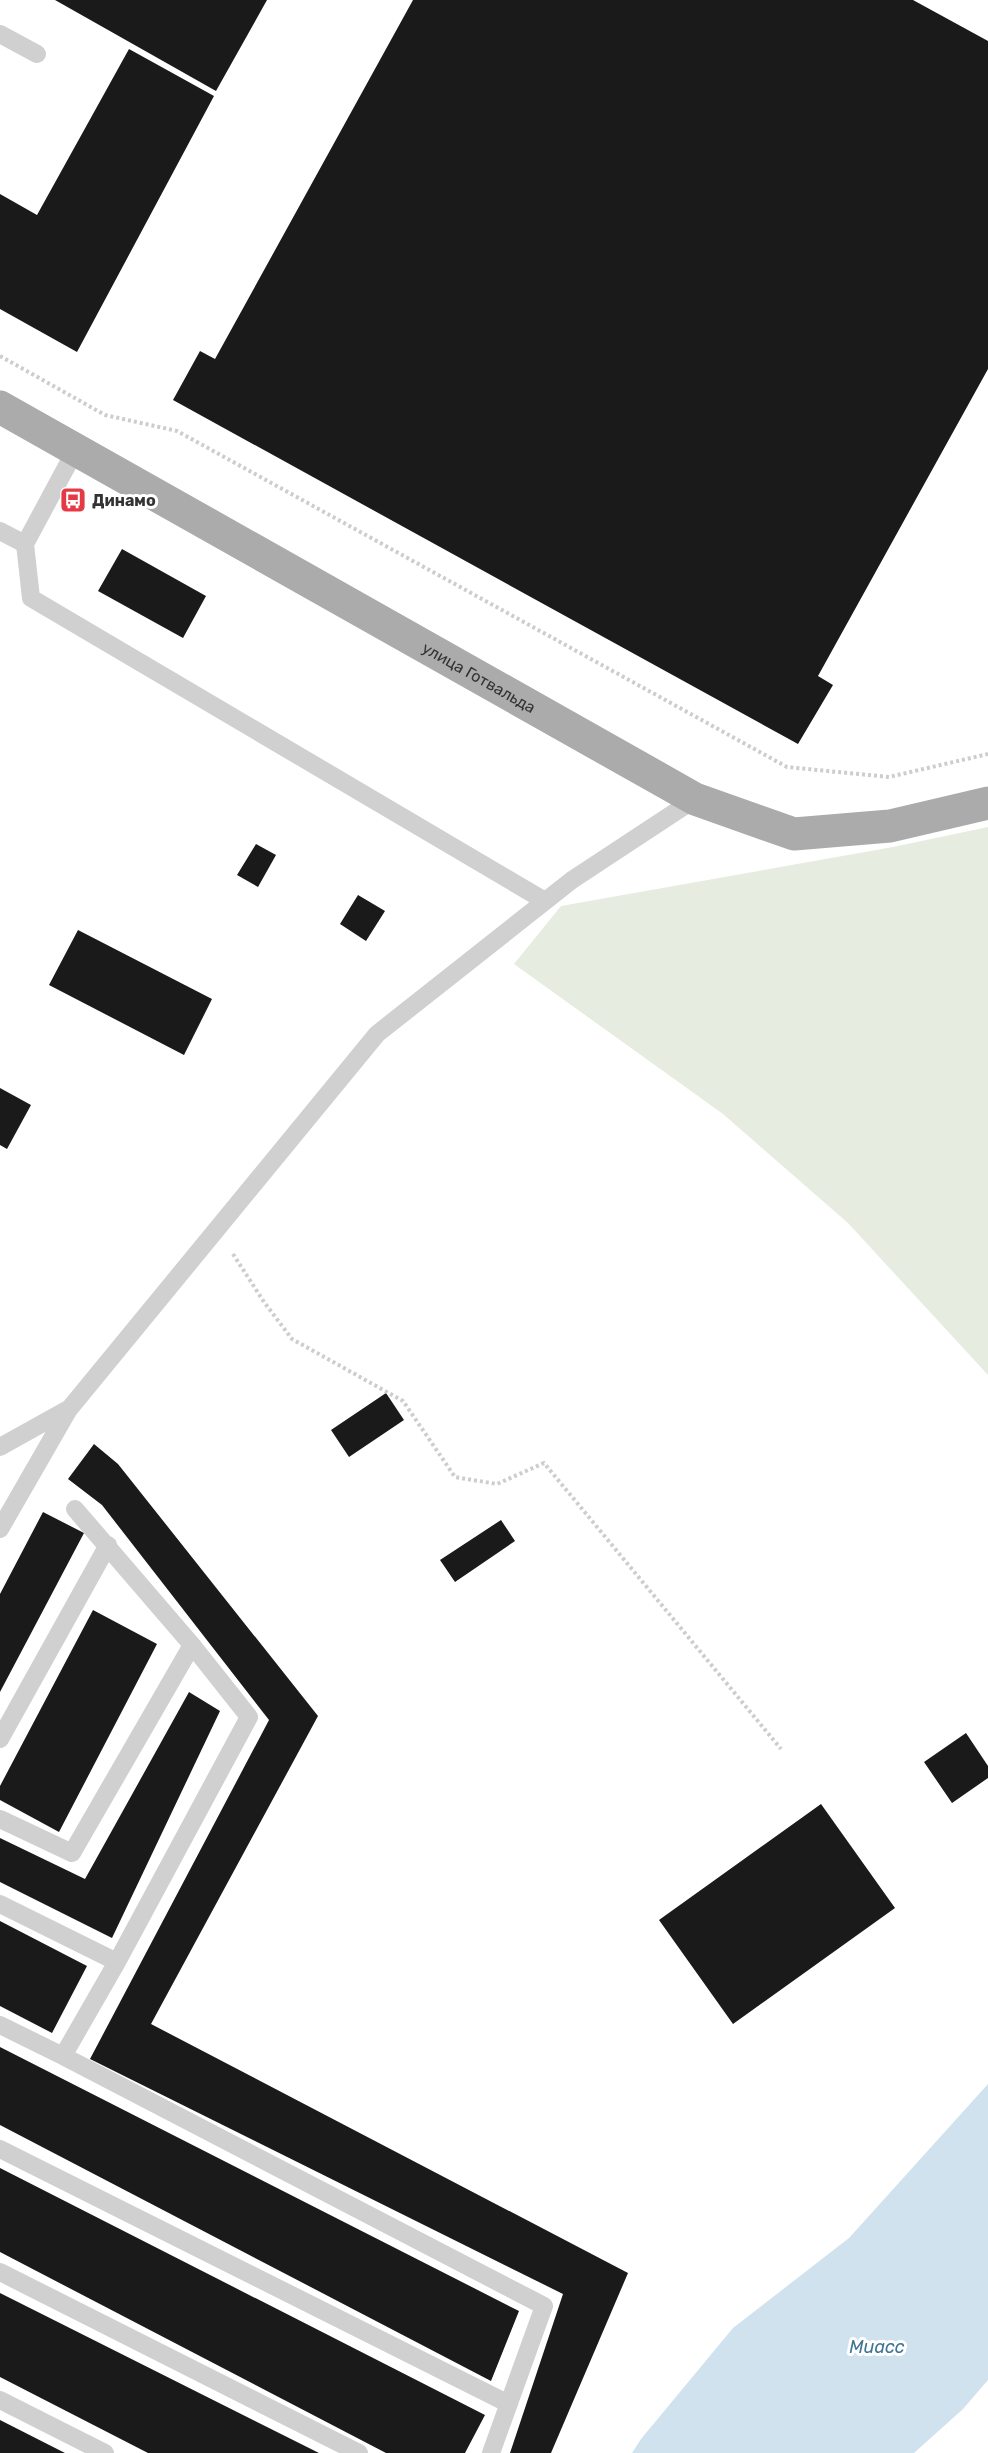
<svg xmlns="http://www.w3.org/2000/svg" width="988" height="2453" font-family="Rubik,sans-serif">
	<rect width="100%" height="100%" fill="#fff"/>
	<path fill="#e6ecdf" d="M 988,827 L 988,1375 L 848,1223 L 723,1114 L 514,964 L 561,906 L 893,847 Z"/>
	<path fill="#cfe2ee" d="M 988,2084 L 988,2380 L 963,2409 L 914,2453 L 632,2453 L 641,2439 L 733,2328 L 849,2238 Z"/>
	<path fill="#1a1a1a" d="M 55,0 L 267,0 L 216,91 Z
		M 413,0 L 913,0 L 988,41 L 988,369 L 818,676 L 833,685 L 798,744 L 173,400 L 200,351 L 215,359 Z
		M 129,49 L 214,96 L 77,352 L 0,309 L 0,194 L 37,215 Z
		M 122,549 L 206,596 L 183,638 L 98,591 Z
		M 256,844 L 276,855 L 258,887 L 237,875 Z
		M 358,895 L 385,911 L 366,941 L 340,924 Z
		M 78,930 L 212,999 L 184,1055 L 49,985 Z
		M 0,1088 L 31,1105 L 7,1149 L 0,1145 Z
		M 386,1393 L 404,1420 L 349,1457 L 331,1430 Z
		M 94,1444 L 118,1464 L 318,1716 L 151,2024 L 628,2273 L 551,2453 L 510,2453 L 563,2294 L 90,2059 L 269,1720 L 102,1505 L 68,1479 Z
		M 43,1512 L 84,1533 L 0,1692 L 0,1594 Z
		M 501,1520 L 515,1541 L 455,1582 L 440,1560 Z
		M 93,1610 L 157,1644 L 59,1832 L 0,1800 L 0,1786 Z
		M 189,1692 L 220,1711 L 112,1938 L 0,1882 L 0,1838 L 85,1879 Z
		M 966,1733 L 988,1766 L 988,1778 L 952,1803 L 924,1762 Z
		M 821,1804 L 895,1908 L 733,2024 L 659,1920 Z
		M 0,1921 L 87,1966 L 52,2033 L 0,2006 Z
		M 0,2047 L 519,2311 L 491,2381 L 0,2125 Z
		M 0,2168 L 485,2415 L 465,2453 L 386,2453 L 0,2252 Z
		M 0,2293 L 319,2453 L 148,2453 L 0,2377 Z
		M 0,2420 L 65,2453 L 0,2453 Z"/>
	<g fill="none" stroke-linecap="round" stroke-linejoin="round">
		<path stroke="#cdcdcd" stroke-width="4" stroke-dasharray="3 3" stroke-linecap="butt" d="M 0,356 L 105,415 L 177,431 L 787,767 L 889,777 L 988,754
			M 233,1254 L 264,1302 L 292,1339 L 403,1401 L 455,1477 L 497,1484 L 544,1463 L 781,1749"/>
		<path stroke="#d0d0d0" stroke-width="18" d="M 0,34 L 37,54
			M 0,531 L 25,544 L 76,449
			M 25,544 L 31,598 L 545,901
			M 0,1447 L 70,1408 L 377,1034 L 572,880 L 695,799
			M 75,1509 L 192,1645
			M 0,1529 L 69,1409
			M 0,1739 L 108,1545
			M 0,1819 L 72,1853 L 192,1645 L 249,1717 L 117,1962 L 0,1904
			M 0,2025 L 63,2056 L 117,1962
			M 63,2056 L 544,2306 L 491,2453
			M 0,2149 L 509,2404
			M 0,2272 L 359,2453
			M 0,2400 L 105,2453"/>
		<path stroke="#ababab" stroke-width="33" id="s1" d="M 0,407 L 695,799 L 794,834 L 890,826 L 988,803"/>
	</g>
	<defs>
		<symbol id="bus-square" viewBox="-11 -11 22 22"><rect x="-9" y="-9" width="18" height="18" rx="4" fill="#e63946" stroke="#fff"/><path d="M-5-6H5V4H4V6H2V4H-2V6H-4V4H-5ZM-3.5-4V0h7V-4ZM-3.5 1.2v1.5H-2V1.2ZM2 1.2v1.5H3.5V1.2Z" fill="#fff"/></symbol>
	</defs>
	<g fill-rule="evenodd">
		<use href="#bus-square" x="58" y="485" width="30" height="30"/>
	</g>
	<g text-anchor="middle" stroke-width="6" stroke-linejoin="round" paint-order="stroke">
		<g font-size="16" font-weight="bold" fill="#333" stroke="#fff" text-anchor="start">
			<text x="92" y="506">Динамо</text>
		</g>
		<g font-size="16" fill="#333" stroke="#fff">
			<text dy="6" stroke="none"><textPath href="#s1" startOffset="550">улица Готвальда</textPath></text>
		</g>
		<g font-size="18" font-style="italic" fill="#3f7597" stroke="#fff">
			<text x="877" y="2353">Миасс</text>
		</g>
	</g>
</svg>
